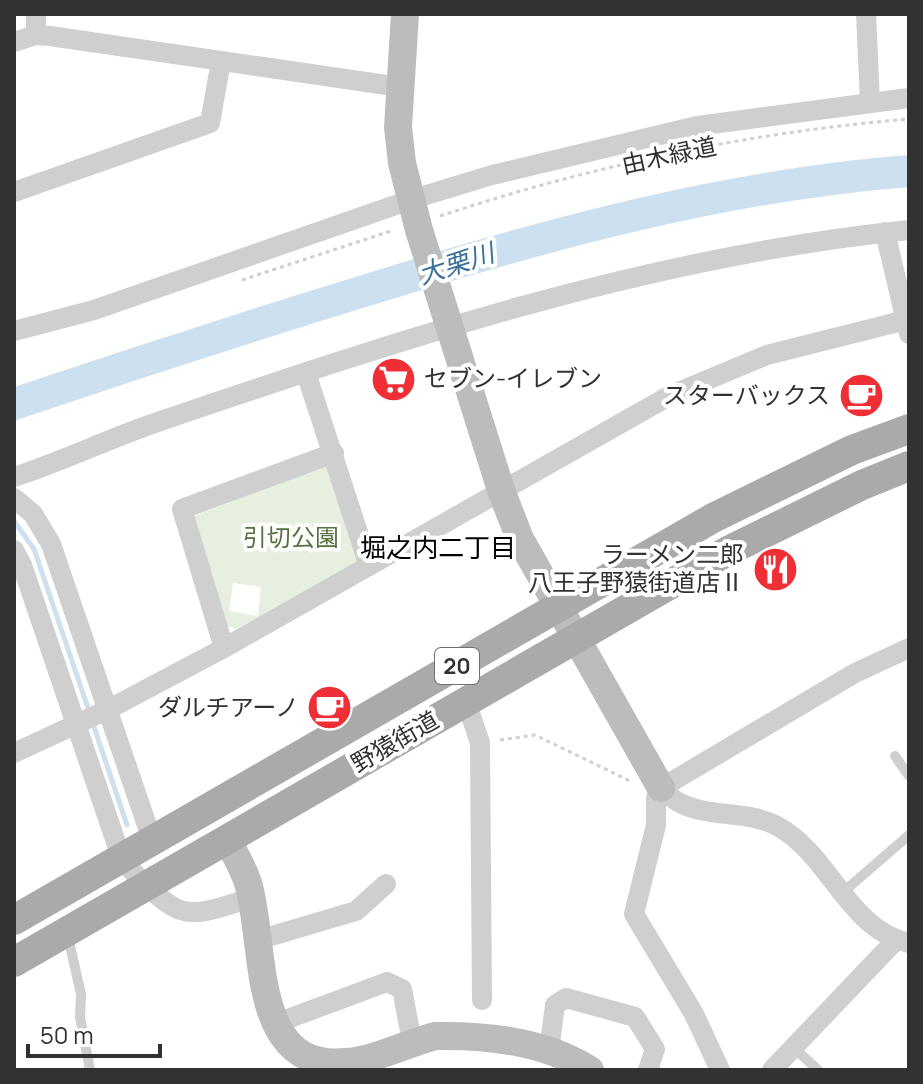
<svg xmlns="http://www.w3.org/2000/svg" width="923" height="1084" font-family="Manrope,'Noto Sans JP',sans-serif">
	<rect width="100%" height="100%" fill="#fff"/>
	<path fill="#e7efe0" fill-rule="evenodd" d="M 327,465 L 360,564 L 236,629 L 224,625 L 194,516 ZM 233,583 L 261,587 L 258,616 L 229,611 Z"/>
	<g fill="none" stroke-linecap="round" stroke-linejoin="round">
		<path stroke="#cce0ef" stroke-width="5" d="M 14,521 L 34,549 L 90,714
			M 93,724 L 127,825"/>
		<path stroke="#cce0ef" stroke-width="32" d="M 14,404 C 135,363 256,324 377,287 C 551,233 728,185 909,171"/>
		<path stroke="#cfcfcf" stroke-width="3" stroke-dasharray="4 4" stroke-linecap="butt" d="M 440,216 C 591,166 750,132 909,119
			M 242,280 L 394,230
			M 500,740 L 535,735 L 630,781"/>
		<path stroke="#cfcfcf" stroke-width="10" d="M 895,756 L 909,776
			M 841,894 L 909,835
			M 68,937 L 81,994 L 80,1017 L 90,1070
			M 794,1048 L 818,1070"/>
		<path stroke="#cfcfcf" stroke-width="20" d="M 866,14 L 870,102
			M 36,35 L 36,14
			M 14,42 L 36,35 L 50,36 L 400,87
			M 14,192 L 210,123 L 221,61
			M 885,232 L 909,334
			M 14,331 L 94,310 L 410,200 L 492,175 L 697,126 L 909,98
			M 306,373 L 369,566
			M 14,477 C 60,462 104,441 149,425 C 398,340 646,257 909,230
			M 14,498 L 33,514 L 51,544 L 152,840
			M 14,550 L 22,565 L 122,860 C 136,875 164,907 184,911 C 203,916 232,903 251,898
			M 224,648 L 182,509 L 334,453
			M 466,701 L 480,743 L 482,1000
			M 14,753 L 109,709 L 224,648 L 669,396 L 767,355 L 906,320
			M 661,788 C 667,792 673,800 680,803 C 709,818 748,810 777,826 C 830,854 847,929 909,943
			M 258,940 L 356,911 L 386,884
			M 274,1024 L 387,982 L 402,989 L 412,1042
			M 549,1051 L 555,1005 L 566,998 L 635,1017 L 655,1049 L 648,1070
			M 720,1070 L 694,1014 L 634,914 L 656,825 L 656,798 L 661,788 L 855,673 L 909,648
			M 772,1070 L 896,940"/>
		<path stroke="#bcbcbc" stroke-width="28" d="M 405,14 L 398,127 L 402,163 L 419,230 L 501,490 L 520,539 L 661,788
			M 227,839 C 234,853 243,867 248,883 C 267,945 248,1072 347,1062 C 377,1059 406,1044 435,1036 C 487,1035 546,1042 590,1070"/>
		<path stroke="#aaa" stroke-width="30" d="M 14,920 L 713,518 L 852,450 L 909,429
			M 14,962 L 728,551 L 862,485 L 909,466"/>
	</g>
	<defs>
		<symbol id="supermarket-disc" viewBox="-11 -11 22 22"><circle r="9.5" fill="#ef2e35" stroke="#fff"/><path d="M-6-5.5h2.5l.6 2H6L4.5 2H-2.5L-4.4-4H-6ZM-1.5 3.2a1.3 1.3 0 1 0 .1 0ZM3 3.2a1.3 1.3 0 1 0 .1 0Z" fill="#fff"/></symbol>
		<symbol id="cafe-disc" viewBox="-11 -11 22 22"><circle r="9.5" fill="#ef2e35" stroke="#fff"/><path d="M-5.5-4.5H6V0H3Q3 3.5 0 3.5H-2.5Q-5.5 3.5-5.5 0ZM3-3.2v2h1.7v-2ZM-6 4.5H4V6H-6Z" fill="#fff"/></symbol>
		<symbol id="restaurant-disc" viewBox="-11 -11 22 22"><circle r="9.5" fill="#ef2e35" stroke="#fff"/><path d="M-5-6h1v4h1v-4h1v4h1v-4h1v5L-1.5 .5V6h-2V.5L-5-1ZM5-6V6H3V1.5H1.5Q1.5-4 5-6Z" fill="#fff"/></symbol>
	</defs>
	<g fill-rule="evenodd">
		<use href="#supermarket-disc" x="368" y="354" width="51" height="51"/>
		<use href="#cafe-disc" x="836" y="370" width="51" height="51"/>
		<use href="#restaurant-disc" x="750" y="544" width="51" height="51"/>
		<use href="#cafe-disc" x="304" y="682" width="51" height="51"/>
	</g>
	<g text-anchor="middle" stroke-width="8" stroke-linejoin="round" paint-order="stroke">
		<rect fill="#fff" stroke="#707070" stroke-width="2" x="435" y="648" width="44" height="36" rx="6"/>
		<g font-size="22" font-weight="bold" fill="#323232">
			<text x="457" y="674">20</text>
		</g>
		<g font-size="24" fill="#323232" stroke="#fff">
			<text transform="translate(669 156) rotate(-12)" y="8">由木緑道</text>
			<text transform="translate(395 742) rotate(-30)" y="8">野猿街道</text>
		</g>
		<g font-size="24" fill="#323232" stroke="#fff" text-anchor="end">
			<text x="424" y="387" text-anchor="start">セブン-イレブン</text>
			<text x="830" y="404">スターバックス</text>
			<text x="744" y="563">ラーメン二郎<tspan x="744" dy="28">八王子野猿街道店Ⅱ</tspan></text>
			<text x="299" y="716">ダルチアーノ</text>
		</g>
		<g font-size="24" fill="#53713c" stroke="#fff">
			<text x="291" y="546">引切公園</text>
		</g>
		<g font-size="26" font-style="italic" fill="#3a719a" stroke="#fff">
			<text transform="translate(456 264) rotate(-18)" y="9">大栗川</text>
		</g>
		<g font-size="26" fill="#000" stroke="#fff">
			<text x="438" y="557">堀之内二丁目</text>
		</g>
	</g>
	<rect width="923" height="1084" fill="none" stroke="#323232" stroke-width="32"/>
	<path d="M28 1044v12h132v-12" fill="none" stroke="#323232" stroke-width="4"/>
	<text x="40" y="1044" font-size="24" fill="#323232" stroke="#ffffff" stroke-width="6" paint-order="stroke">50 m</text>
</svg>
